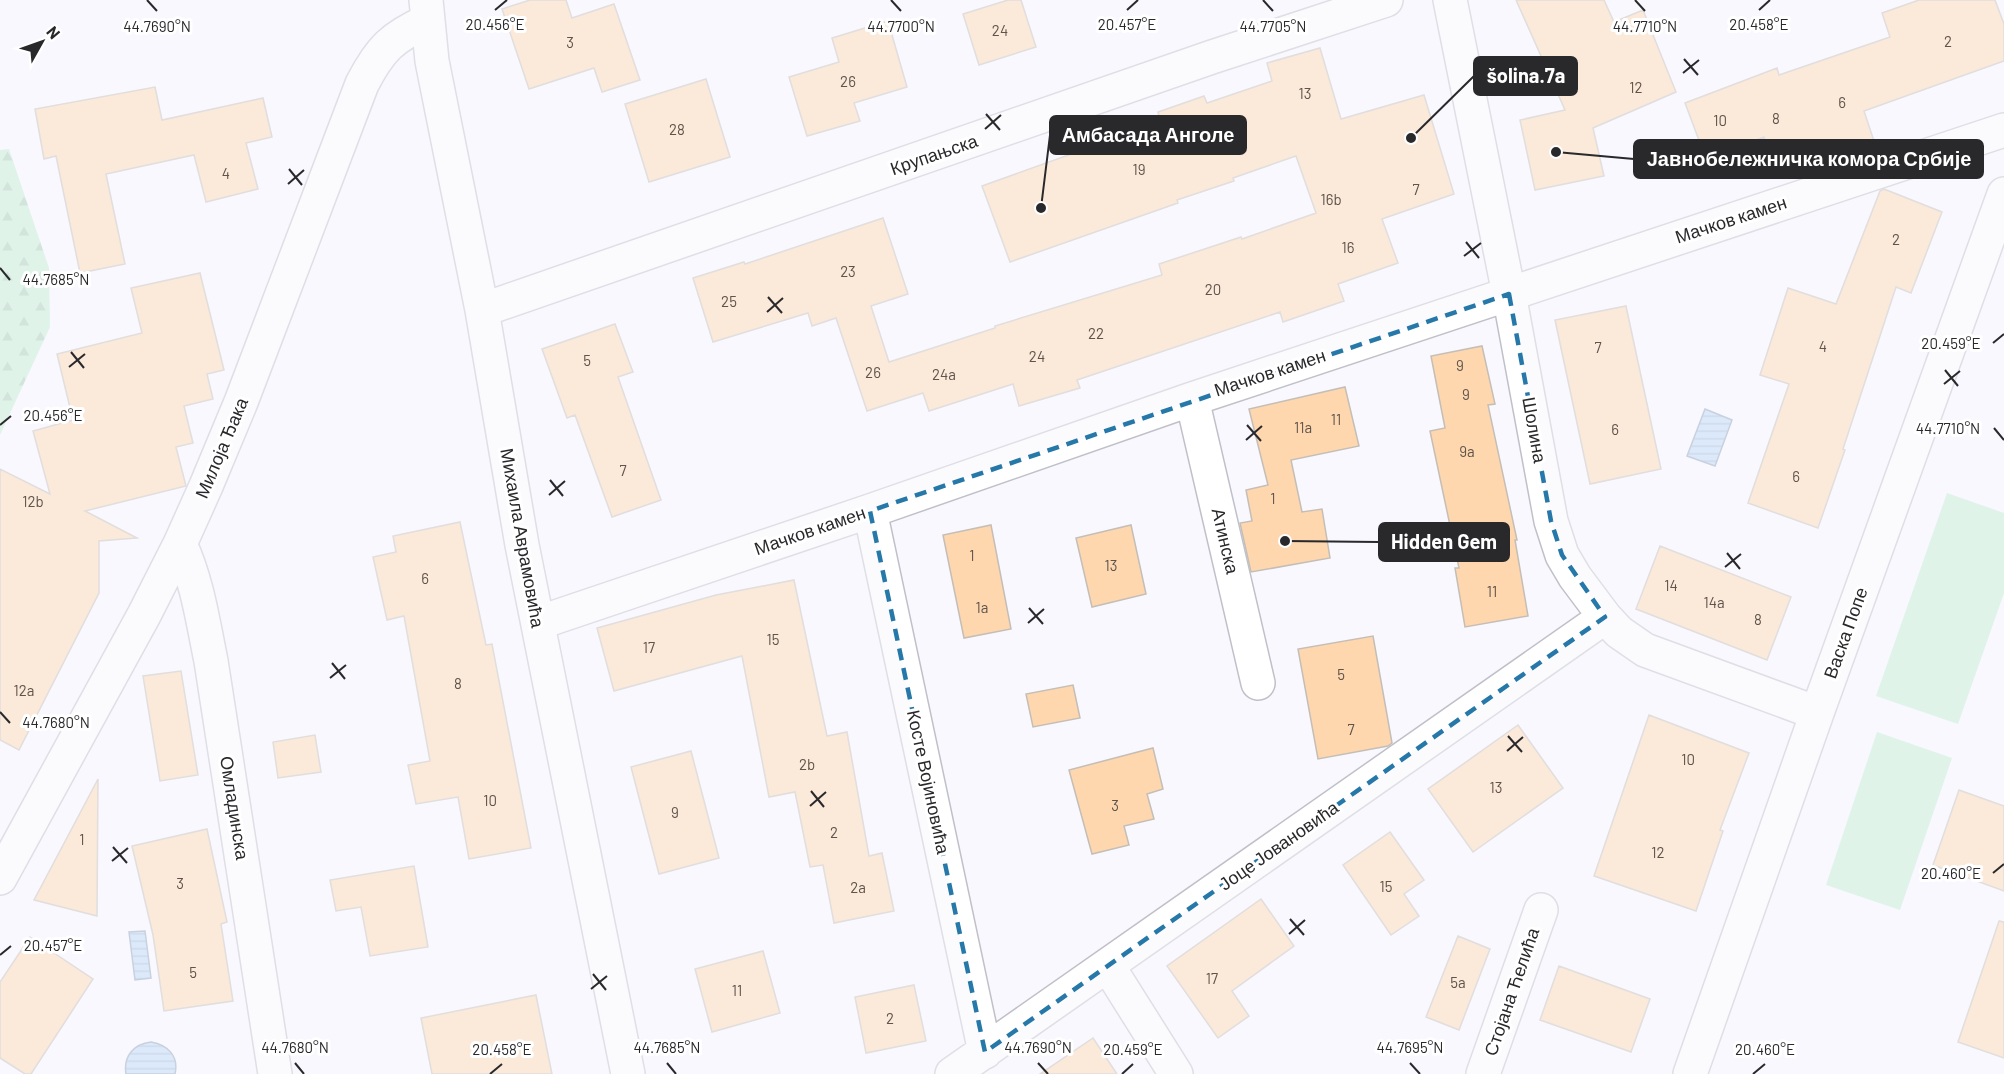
<svg xmlns="http://www.w3.org/2000/svg" width="2004" height="1074" font-family="Barlow,sans-serif">
	<defs>
		<pattern id="forest-firs" width="22" height="20" patternUnits="userSpaceOnUse" patternTransform="scale(1.5)"><rect width="22" height="20" fill="#c1eed0"/><path d="M5 1l3.5 6h-7zM16 11l3.5 6h-7z" fill="#a6ccb3"/></pattern>
		<pattern id="water-rules" width="6" height="5" patternUnits="userSpaceOnUse" patternTransform="scale(1.5)"><rect width="6" height="5" fill="#bad7f6"/><path d="M0 2.5h6" fill="none" stroke="#a0b9d3"/></pattern>
	</defs>
	<rect width="100%" height="100%" fill="#f8f8fe"/>
	<path fill="url(#forest-firs)" d="M 9,149 L 49,268 L 50,327 L 0,435 L 0,150 Z"/>
	<path fill="#c1eed0" d="M 1947,493 L 2004,513 L 2004,593 L 1958,724 L 1876,696 Z
		M 1877,732 L 1952,758 L 1900,910 L 1826,885 Z"/>
	<path fill="url(#water-rules)" stroke="#8ea3b9" stroke-width="1.5" d="M 1705,409 L 1732,420 L 1715,466 L 1687,456 Z
		M 145,931 L 151,978 L 135,980 L 129,932 Z
		M 151,1042 C 168,1045 179,1056 175,1074 L 126,1074 C 123,1056 134,1044 151,1042 Z"/>
	<path fill="#fed7ae" stroke="#c5beb6" stroke-width="1.5" d="M 530,0 L 566,0 L 572,18 L 614,4 L 640,80 L 602,92 L 594,68 L 529,89 L 502,9 Z
		M 1008,0 L 1021,0 L 1036,47 L 979,65 L 963,14 Z
		M 1516,0 L 1604,0 L 1614,22 L 1643,10 L 1676,92 L 1593,128 L 1604,176 L 1535,190 L 1520,120 L 1565,110 Z
		M 1919,0 L 1995,0 L 2004,24 L 2004,61 L 1864,111 L 1874,141 L 1840,153 L 1838,149 L 1776,172 L 1764,137 L 1706,159 L 1685,103 L 1777,68 L 1779,75 L 1890,37 L 1882,13 Z
		M 888,21 L 907,87 L 854,103 L 860,121 L 807,136 L 789,77 L 839,62 L 832,38 Z
		M 1320,48 L 1341,119 L 1424,95 L 1454,194 L 1382,219 L 1398,263 L 1338,284 L 1344,301 L 1283,322 L 1280,312 L 1077,380 L 1080,388 L 1019,406 L 1013,384 L 929,411 L 923,393 L 867,411 L 836,318 L 812,326 L 808,313 L 713,342 L 693,278 L 744,262 L 745,264 L 883,218 L 908,294 L 871,306 L 889,362 L 995,328 L 995,326 L 1162,275 L 1159,264 L 1241,237 L 1242,239 L 1316,213 L 1296,156 L 1233,178 L 1234,181 L 1177,200 L 1178,203 L 1010,262 L 982,186 L 1102,143 L 1100,137 L 1159,117 L 1158,112 L 1204,96 L 1207,103 L 1272,81 L 1267,63 Z
		M 706,79 L 730,157 L 649,182 L 625,104 Z
		M 155,87 L 162,120 L 263,98 L 272,137 L 246,143 L 258,189 L 206,202 L 194,155 L 106,174 L 125,264 L 80,273 L 56,156 L 44,159 L 35,109 Z
		M 1884,189 L 1942,212 L 1911,293 L 1896,287 L 1843,449 L 1845,450 L 1818,528 L 1748,503 L 1789,384 L 1760,375 L 1788,288 L 1836,304 L 1880,191 Z
		M 200,273 L 224,370 L 207,374 L 213,399 L 184,406 L 193,443 L 176,447 L 186,486 L 85,511 L 137,538 L 99,541 L 99,593 L 19,750 L 0,740 L 0,469 L 50,494 L 33,431 L 73,420 L 57,354 L 142,333 L 131,288 Z
		M 1626,306 L 1661,469 L 1590,484 L 1555,320 Z
		M 615,324 L 633,372 L 618,377 L 661,500 L 612,517 L 575,415 L 567,418 L 542,349 Z
		M 1482,346 L 1495,404 L 1488,405 L 1517,540 L 1515,540 L 1528,616 L 1465,627 L 1455,568 L 1459,568 L 1430,431 L 1445,428 L 1431,356 Z
		M 1345,387 L 1359,446 L 1291,460 L 1302,512 L 1322,509 L 1330,558 L 1251,572 L 1240,523 L 1252,521 L 1246,490 L 1268,485 L 1249,409 Z
		M 460,522 L 486,645 L 492,644 L 531,848 L 469,859 L 458,797 L 416,804 L 408,765 L 430,761 L 404,616 L 387,620 L 373,557 L 396,552 L 393,536 Z
		M 991,525 L 1011,629 L 964,638 L 943,535 Z
		M 1131,525 L 1146,594 L 1092,607 L 1076,538 Z
		M 1660,546 L 1791,597 L 1767,660 L 1636,609 Z
		M 794,580 L 827,736 L 847,732 L 869,856 L 882,853 L 894,911 L 834,923 L 823,865 L 810,867 L 795,792 L 769,797 L 742,656 L 614,691 L 597,628 L 716,595 Z
		M 1373,636 L 1392,743 L 1388,746 L 1318,759 L 1298,649 Z
		M 181,671 L 198,775 L 160,781 L 143,676 Z
		M 1073,685 L 1080,718 L 1033,727 L 1026,694 Z
		M 1649,715 L 1749,753 L 1720,830 L 1723,831 L 1696,911 L 1594,876 Z
		M 1518,725 L 1563,788 L 1473,852 L 1428,789 Z
		M 315,735 L 321,772 L 278,778 L 273,742 Z
		M 1153,748 L 1163,789 L 1147,794 L 1154,819 L 1124,826 L 1129,845 L 1092,854 L 1069,770 Z
		M 691,751 L 719,858 L 659,874 L 631,767 Z
		M 98,779 L 97,916 L 34,900 Z
		M 1959,790 L 2004,806 L 2004,891 L 1933,865 Z
		M 207,829 L 227,922 L 221,924 L 233,1001 L 164,1011 L 153,935 L 132,846 Z
		M 1390,832 L 1424,880 L 1404,894 L 1419,916 L 1391,935 L 1343,865 Z
		M 414,866 L 428,947 L 370,956 L 361,907 L 336,911 L 330,880 Z
		M 1261,899 L 1294,946 L 1232,991 L 1249,1016 L 1218,1038 L 1167,966 Z
		M 1999,921 L 2004,922 L 2004,1058 L 1958,1042 Z
		M 1458,936 L 1490,949 L 1459,1030 L 1426,1017 Z
		M 30,937 L 93,979 L 31,1074 L 25,1074 L 0,1058 L 0,982 Z
		M 763,951 L 780,1013 L 712,1032 L 695,969 Z
		M 1559,966 L 1650,999 L 1631,1052 L 1540,1020 Z
		M 914,985 L 926,1041 L 866,1053 L 855,997 Z
		M 536,995 L 552,1074 L 432,1074 L 421,1018 Z
		M 1093,1038 L 1117,1074 L 1040,1074 Z"/>
	<g fill="none" stroke-linecap="round" stroke-linejoin="round">
		<defs>
			<path id="minor" d="M 426,0 L 432,61 L 482,310 L 522,545 L 628,1074
				M 1450,0 L 1509,294 L 1551,521 L 1562,555 L 1575,577 L 1605,617 L 1619,632 L 1645,650 L 1817,713
				M 482,310 L 1212,57 L 1386,0
				M 1192,399 L 1258,683
				M 870,511 L 985,1052
				M 180,544 C 197,580 203,622 211,661 L 275,1074
				M 538,623 L 870,511 L 1192,399 L 2004,130
				M 0,878 L 144,615 L 180,544 L 206,486 L 241,402 L 362,84 C 380,49 392,37 428,21
				M 1108,966 L 1176,1074
				M 952,1074 L 1605,617
				M 1483,1074 L 1541,910
				M 1690,1074 L 1817,713 L 2004,194"/>
		</defs>
		<use href="#minor" stroke="#c0c0c9" stroke-width="36"/>
		<use href="#minor" stroke="#fff" stroke-width="33"/>
	</g>
	<path d="M0 0H2004V1074H0ZM 1509,294 L 1551,521 L 1562,555 L 1605,617 L 985,1052 L 870,511 Z" fill="#f8f8fe" fill-opacity=".55" fill-rule="evenodd"/>
	<path fill="none" stroke="#2678a9" stroke-width="4.5" stroke-dasharray="12 8" stroke-linejoin="round" d="M 1509,294 L 1551,521 L 1562,555 L 1605,617 L 985,1052 L 870,511 Z"/>
	<path fill="none" stroke="#29292c" stroke-width="2" d="M 147,0 L 157,11M 891,0 L 901,11M 1263,0 L 1273,11M 1635,0 L 1645,11M 495,10 L 507,0M 1127,10 L 1138,0M 1759,10 L 1770,0M 1684,59 L 1698,75M 1683,73 L 1699,60M 986,114 L 1000,130M 985,129 L 1001,115M 289,169 L 302,185M 288,184 L 304,170M 1466,242 L 1479,258M 1464,256 L 1481,243M 0,268 L 10,280M 768,297 L 782,313M 767,312 L 783,298M 1993,343 L 2004,334M 71,352 L 84,368M 69,367 L 85,354M 1945,370 L 1958,386M 1944,384 L 1960,371M 0,425 L 11,416M 1247,425 L 1261,441M 1994,428 L 2004,440M 1246,440 L 1262,426M 550,480 L 563,496M 549,495 L 565,481M 1727,553 L 1740,569M 1725,567 L 1741,554M 1029,608 L 1043,624M 1028,623 L 1044,609M 332,663 L 345,679M 330,678 L 346,665M 0,712 L 10,723M 1508,736 L 1522,752M 1507,751 L 1523,737M 811,791 L 824,807M 810,806 L 826,792M 113,847 L 127,863M 112,861 L 128,848M 1993,873 L 2004,864M 1290,919 L 1304,935M 1289,934 L 1305,920M 0,955 L 11,946M 593,974 L 606,990M 591,989 L 607,976M 295,1063 L 304,1074M 667,1063 L 676,1074M 1038,1063 L 1048,1074M 1410,1063 L 1420,1074M 490,1074 L 502,1064M 1122,1074 L 1133,1064M 1753,1074 L 1765,1064"/>
	<g text-anchor="middle" stroke-width="6" stroke-linejoin="round" paint-order="stroke">
		<g font-size="15" fill="#5e544c">
			<text x="1000" y="36">24</text>
			<text x="1948" y="47">2</text>
			<text x="570" y="48">3</text>
			<text x="848" y="87">26</text>
			<text x="1636" y="93">12</text>
			<text x="1305" y="99">13</text>
			<text x="1842" y="108">6</text>
			<text x="1776" y="124">8</text>
			<text x="1720" y="126">10</text>
			<text x="677" y="135">28</text>
			<text x="1139" y="175">19</text>
			<text x="226" y="179">4</text>
			<text x="1416" y="195">7</text>
			<text x="1331" y="205">16b</text>
			<text x="1896" y="245">2</text>
			<text x="1348" y="253">16</text>
			<text x="848" y="277">23</text>
			<text x="1213" y="295">20</text>
			<text x="729" y="307">25</text>
			<text x="1096" y="339">22</text>
			<text x="1823" y="352">4</text>
			<text x="1598" y="353">7</text>
			<text x="1037" y="362">24</text>
			<text x="587" y="366">5</text>
			<text x="1460" y="371">9</text>
			<text x="873" y="378">26</text>
			<text x="944" y="380">24a</text>
			<text x="1466" y="400">9</text>
			<text x="1336" y="425">11</text>
			<text x="1303" y="433">11a</text>
			<text x="1615" y="435">6</text>
			<text x="1467" y="457">9a</text>
			<text x="623" y="476">7</text>
			<text x="1796" y="482">6</text>
			<text x="1273" y="504">1</text>
			<text x="33" y="507">12b</text>
			<text x="972" y="561">1</text>
			<text x="1111" y="571">13</text>
			<text x="425" y="584">6</text>
			<text x="1671" y="591">14</text>
			<text x="1492" y="597">11</text>
			<text x="1714" y="608">14a</text>
			<text x="982" y="613">1a</text>
			<text x="1758" y="625">8</text>
			<text x="773" y="645">15</text>
			<text x="649" y="653">17</text>
			<text x="1341" y="680">5</text>
			<text x="458" y="689">8</text>
			<text x="24" y="696">12a</text>
			<text x="1351" y="735">7</text>
			<text x="1688" y="765">10</text>
			<text x="807" y="770">2b</text>
			<text x="1496" y="793">13</text>
			<text x="490" y="806">10</text>
			<text x="1115" y="811">3</text>
			<text x="675" y="818">9</text>
			<text x="834" y="838">2</text>
			<text x="82" y="845">1</text>
			<text x="1658" y="858">12</text>
			<text x="180" y="889">3</text>
			<text x="1386" y="892">15</text>
			<text x="858" y="893">2a</text>
			<text x="193" y="978">5</text>
			<text x="1212" y="984">17</text>
			<text x="1458" y="988">5a</text>
			<text x="737" y="996">11</text>
			<text x="890" y="1024">2</text>
		</g>
		<g font-size="18" fill="#29292c" stroke="#fff">
			<text transform="translate(934 155) rotate(-19)" y="6">Крупањска</text>
			<text transform="translate(1731 220) rotate(-18)" y="6">Мачков камен</text>
			<text transform="translate(1270 373) rotate(-18)" y="6">Мачков камен</text>
			<text transform="translate(1534 430) rotate(80)" y="6">Шолина</text>
			<text transform="translate(222 448) rotate(-67)" y="6">Милоја Ђака</text>
			<text transform="translate(810 531) rotate(-19)" y="6">Мачков камен</text>
			<text transform="translate(522 538) rotate(80)" y="6">Михаила Аврамовића</text>
			<text transform="translate(1225 541) rotate(77)" y="6">Атинска</text>
			<text transform="translate(1846 633) rotate(-70)" y="6">Васка Попе</text>
			<text transform="translate(928 782) rotate(78)" y="6">Косте Војиновића</text>
			<text transform="translate(234 808) rotate(81)" y="6">Омладинска</text>
			<text transform="translate(1279 846) rotate(-35)" y="6">Јоце Јовановића</text>
			<text transform="translate(1512 992) rotate(-71)" y="6">Стојана Ћелића</text>
		</g>
	</g>
	<g font-size="15" text-anchor="middle" fill="#29292c" stroke="#fff" stroke-width="6" stroke-linejoin="round" paint-order="stroke">
		<text x="495" y="30">20.456°E</text>
		<text x="1127" y="30">20.457°E</text>
		<text x="1759" y="30">20.458°E</text>
		<text x="157" y="32">44.7690°N</text>
		<text x="901" y="32">44.7700°N</text>
		<text x="1273" y="32">44.7705°N</text>
		<text x="1645" y="32">44.7710°N</text>
		<text x="56" y="285">44.7685°N</text>
		<text x="1951" y="349">20.459°E</text>
		<text x="53" y="421">20.456°E</text>
		<text x="1948" y="434">44.7710°N</text>
		<text x="56" y="728">44.7680°N</text>
		<text x="1951" y="879">20.460°E</text>
		<text x="53" y="951">20.457°E</text>
		<text x="295" y="1053">44.7680°N</text>
		<text x="667" y="1053">44.7685°N</text>
		<text x="1038" y="1053">44.7690°N</text>
		<text x="1410" y="1053">44.7695°N</text>
		<text x="502" y="1055">20.458°E</text>
		<text x="1133" y="1055">20.459°E</text>
		<text x="1765" y="1055">20.460°E</text>
	</g>
	<path fill="none" stroke="#29292c" stroke-width="2" d="M1411 138L1474 76M1041 208L1050 135M1556 152L1634 159M1285 541L1379 542"/>
	<g fill="#29292c" stroke="#fff" stroke-width="2">
		<circle cx="1411" cy="138" r="6"/>
		<circle cx="1041" cy="208" r="6"/>
		<circle cx="1556" cy="152" r="6"/>
		<circle cx="1285" cy="541" r="6"/>
	</g>
	<g fill="#29292c" stroke="#29292c" stroke-width="2">
		<rect x="1474" y="57" width="103" height="38" rx="6"/>
		<rect x="1050" y="116" width="196" height="38" rx="6"/>
		<rect x="1634" y="140" width="349" height="38" rx="6"/>
		<rect x="1379" y="523" width="130" height="38" rx="6"/>
	</g>
	<g font-size="20" text-anchor="middle" font-weight="bold" fill="#fff">
		<text x="1526" y="83">šolina.7a</text>
		<text x="1148" y="142">Амбасада Анголе</text>
		<text x="1809" y="166">Јавнобележничка комора Србије</text>
		<text x="1444" y="549">Hidden Gem</text>
	</g>
	<g transform="translate(42 42) rotate(50)" stroke="#ffffff" stroke-width="4.5" paint-order="stroke">
	<path d="M0-4.5L10 22L0 15L-10 22Z" fill="#29292c"/>
	<text y="-9" font-size="16" font-weight="bold" text-anchor="middle" fill="#29292c">N</text>
	</g>
</svg>
